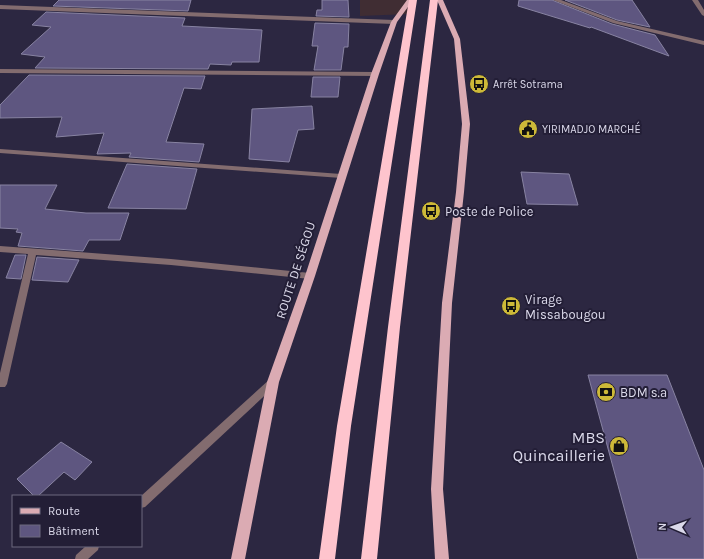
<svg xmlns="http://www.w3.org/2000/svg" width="704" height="559" font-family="Karla,sans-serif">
	<rect width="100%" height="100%" fill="#2c2741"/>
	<path fill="#402d33" d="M 360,0 L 407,0 L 409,14 L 360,16 Z"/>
	<path fill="#5e5680" stroke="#8883a2" d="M 59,0 L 191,0 L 188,11 L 53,6 Z
		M 322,0 L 348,0 L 349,17 L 316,16 L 317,10 L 322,10 Z
		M 519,0 L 552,0 L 612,24 L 655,35 L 669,56 L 591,27 L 590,28 L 518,6 Z
		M 565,0 L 632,0 L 650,27 L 617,20 Z
		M 46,12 L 185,18 L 182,26 L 262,30 L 259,62 L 232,62 L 231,65 L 210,64 L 208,69 L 35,68 L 45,57 L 21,54 L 51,27 L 32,25 Z
		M 315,23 L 349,24 L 348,47 L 344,47 L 341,70 L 314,70 L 318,46 L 312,46 Z
		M 29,75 L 205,76 L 201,89 L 184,88 L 166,142 L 204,144 L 199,162 L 129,157 L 131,153 L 97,154 L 104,133 L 56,137 L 62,117 L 0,118 L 0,105 Z
		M 313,77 L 340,77 L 338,97 L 311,97 Z
		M 312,106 L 314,129 L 298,130 L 289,162 L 249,159 L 252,109 Z
		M 127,164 L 197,169 L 186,209 L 108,208 Z
		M 521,172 L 569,174 L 578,205 L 527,204 Z
		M 0,185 L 57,185 L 45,209 L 86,213 L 129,213 L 120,240 L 89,240 L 83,251 L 18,246 L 22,233 L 16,232 L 18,229 L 0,228 Z
		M 15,255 L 26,255 L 21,279 L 6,278 Z
		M 37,257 L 79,260 L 68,282 L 32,280 Z
		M 588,375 L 667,375 L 704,470 L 704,559 L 638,559 Z
		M 61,442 L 92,462 L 75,480 L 64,472 L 38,496 L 34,496 L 17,479 Z"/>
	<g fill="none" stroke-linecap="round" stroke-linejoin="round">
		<path fill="#836c6f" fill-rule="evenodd" d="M 553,0 L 561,0 L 617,21 L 704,41 L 704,45 L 613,23 Z
			M 692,0 L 698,0 L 704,10 L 704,16 L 702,15 Z
			M 0,5 L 394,20 L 397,22 L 394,24 L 0,9 Z
			M 0,69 L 375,72 L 378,74 L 375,76 L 0,73 Z
			M 0,149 L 341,174 L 344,176 L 341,178 L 0,153 Z
			M 0,246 L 171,259 L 310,273 L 314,276 L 310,279 L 171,265 L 36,255 L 7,384 L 5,387 L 0,387 L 0,373 L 28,254 L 0,252 Z
			M 273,378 L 276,379 L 278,382 L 276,385 L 145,507 L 141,508 L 141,496 L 270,379 Z
			M 86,546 L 99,546 L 98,550 L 88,559 L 75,559 L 76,555 Z"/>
		<path fill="#dbabb3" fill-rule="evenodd" d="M 407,0 L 413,0 L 397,22 L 379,74 L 315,276 L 279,382 L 245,559 L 231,559 L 267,382 L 305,276 L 371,74 L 391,22 Z
			M 437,0 L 443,0 L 460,39 L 470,124 L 464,192 L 452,303 L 443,489 L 449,559 L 435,559 L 431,489 L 442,303 L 456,192 L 462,124 L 454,39 Z"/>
		<path fill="#fec4cd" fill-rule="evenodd" d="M 409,0 L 417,0 L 351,426 L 335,559 L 319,559 L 337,426 Z
			M 430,0 L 438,0 L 400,327 L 377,559 L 361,559 L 388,327 Z"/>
	</g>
	<defs>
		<symbol id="bus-disc" viewBox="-11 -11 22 22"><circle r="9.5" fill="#cdb938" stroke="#231e36"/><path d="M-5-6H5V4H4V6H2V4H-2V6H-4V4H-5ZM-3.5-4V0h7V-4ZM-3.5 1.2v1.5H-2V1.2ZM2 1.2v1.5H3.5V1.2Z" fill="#111"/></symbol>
		<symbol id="civic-disc" viewBox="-11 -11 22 22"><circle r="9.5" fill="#cdb938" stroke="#231e36"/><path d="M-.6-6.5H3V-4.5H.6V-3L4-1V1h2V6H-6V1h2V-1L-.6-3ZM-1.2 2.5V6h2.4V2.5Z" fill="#111"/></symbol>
		<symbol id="bank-disc" viewBox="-11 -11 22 22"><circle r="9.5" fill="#cdb938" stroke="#231e36"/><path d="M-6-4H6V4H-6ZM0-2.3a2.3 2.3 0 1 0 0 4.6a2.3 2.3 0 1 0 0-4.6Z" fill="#111"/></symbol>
		<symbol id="shop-disc" viewBox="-11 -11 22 22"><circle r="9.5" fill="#cdb938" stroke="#231e36"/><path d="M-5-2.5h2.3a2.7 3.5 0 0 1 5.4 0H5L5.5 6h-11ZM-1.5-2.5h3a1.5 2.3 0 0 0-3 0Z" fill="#111"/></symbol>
	</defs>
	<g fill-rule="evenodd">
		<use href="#bus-disc" x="468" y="73" width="22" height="22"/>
		<use href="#civic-disc" x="517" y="118" width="22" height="22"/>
		<use href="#bus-disc" x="420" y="200" width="22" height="22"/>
		<use href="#bus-disc" x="500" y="295" width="22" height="22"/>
		<use href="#bank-disc" x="595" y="381" width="22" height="22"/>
		<use href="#shop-disc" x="608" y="435" width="22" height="22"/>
	</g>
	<g text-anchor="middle" stroke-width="4" stroke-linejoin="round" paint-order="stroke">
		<g font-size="11" fill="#dbd9ea" stroke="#231e36" text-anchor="start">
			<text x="493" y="88">Arrêt Sotrama</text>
			<text x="542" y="133">YIRIMADJO MARCHÉ</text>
		</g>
		<g font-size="13" fill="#dbd9ea" stroke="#231e36" text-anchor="start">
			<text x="445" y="216">Poste de Police</text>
			<text x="525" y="304">Virage<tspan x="525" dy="15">Missabougou</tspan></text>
			<text x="620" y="397">BDM s.a</text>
		</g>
		<g font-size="13" fill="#dbd9ea" stroke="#231e36">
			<text transform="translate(295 270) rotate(-72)" y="5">ROUTE DE SÉGOU</text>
		</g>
		<g font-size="16" fill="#dbd9ea" stroke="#231e36" text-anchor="end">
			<text x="605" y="443">MBS<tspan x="605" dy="18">Quincaillerie</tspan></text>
		</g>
	</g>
	<rect x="12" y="495" width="130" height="52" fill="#231e36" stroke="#6d697e"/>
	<rect x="20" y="508" width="20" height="6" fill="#dbabb3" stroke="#6d697e"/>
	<text x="48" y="515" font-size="12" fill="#dbd9ea">Route</text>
	<rect x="20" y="525" width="20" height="12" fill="#5e5680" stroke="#6d697e"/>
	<text x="48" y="535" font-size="12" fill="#dbd9ea">Bâtiment</text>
	<g transform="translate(672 527) rotate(272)" stroke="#231e36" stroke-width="3" paint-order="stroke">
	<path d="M0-3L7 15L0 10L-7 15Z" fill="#dbd9ea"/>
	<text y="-6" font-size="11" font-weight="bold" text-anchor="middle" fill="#dbd9ea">N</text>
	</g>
</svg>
